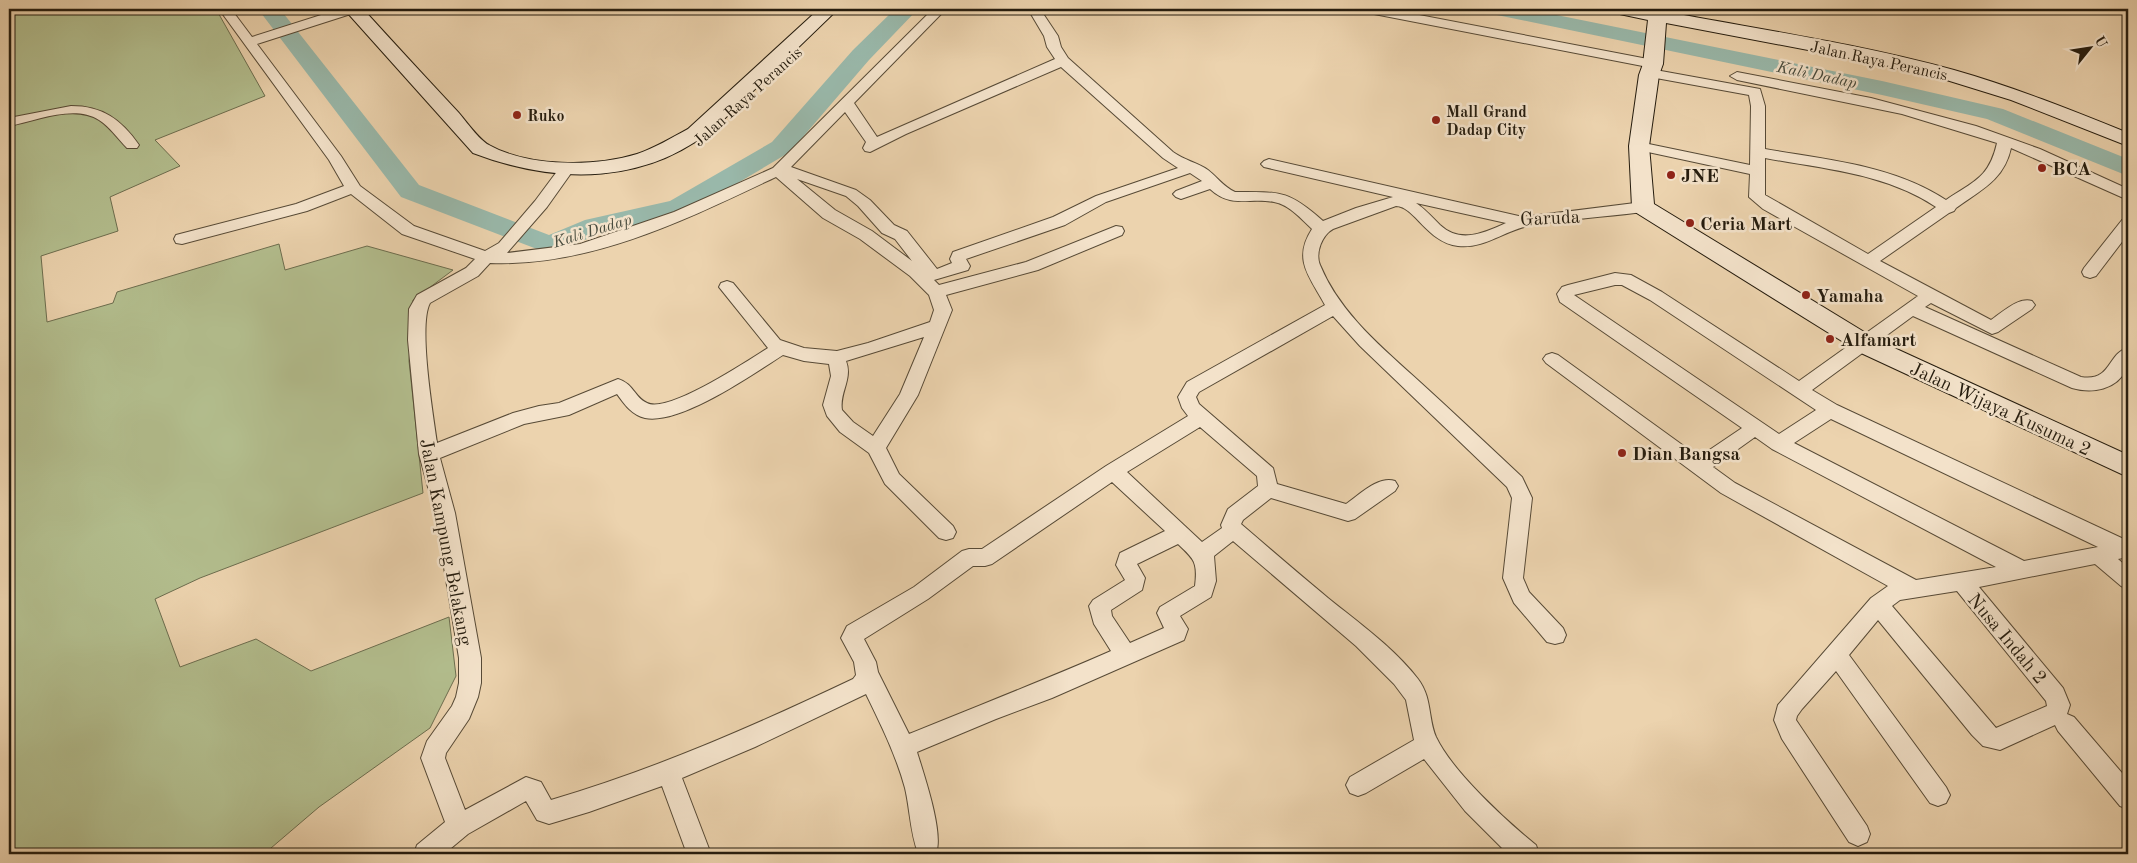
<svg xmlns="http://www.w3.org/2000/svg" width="2137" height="863" font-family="'Old Standard TT',serif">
	<rect width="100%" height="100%" fill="#ecd3ae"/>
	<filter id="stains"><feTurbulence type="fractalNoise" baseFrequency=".004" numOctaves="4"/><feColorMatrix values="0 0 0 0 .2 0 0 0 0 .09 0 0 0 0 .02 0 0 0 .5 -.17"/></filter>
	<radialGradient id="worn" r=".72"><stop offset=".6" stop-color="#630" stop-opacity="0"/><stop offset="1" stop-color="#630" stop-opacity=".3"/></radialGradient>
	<path fill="#b3be8e" stroke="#6c6d4e" d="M 9,9 L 216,9 L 265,96 L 155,140 L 180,166 L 110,197 L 118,231 L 41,256 L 47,322 L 113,303 L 117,292 L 279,244 L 285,270 L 367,246 L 453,270 L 413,300 L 409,361 L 423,493 L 200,578 L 155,599 L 180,667 L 256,639 L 311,671 L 449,617 L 456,676 L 430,728 L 319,807 L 264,854 L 9,854 Z"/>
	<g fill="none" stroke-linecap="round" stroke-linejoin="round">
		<path fill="#99b8aa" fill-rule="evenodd" d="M 258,9 L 280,9 L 419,185 L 549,235 L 585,220 L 670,201 L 772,142 L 853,50 L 895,9 L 918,9 L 869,60 L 790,152 L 687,213 L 602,233 L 550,254 L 401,197 Z
			M 1486,9 L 1527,9 L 1882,81 L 2003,109 L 2128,159 L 2128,176 L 1987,119 L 1882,95 L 1497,15 L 1489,14 Z"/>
		<defs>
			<path id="street" d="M 219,9 L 231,9 L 252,37 L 340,9 L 358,9 L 357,12 L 257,44 L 341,156 L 360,186 L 414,226 L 485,251 L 499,243 L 535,201 L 561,166 L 571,166 L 574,169 L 547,207 L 507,253 L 580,244 L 674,212 L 773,168 L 933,9 L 946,9 L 854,103 L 877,137 L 1055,59 L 1047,47 L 1044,36 L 1028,9 L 1040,9 L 1058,36 L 1061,47 L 1068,58 L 1173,152 C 1184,160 1198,163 1208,170 C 1218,178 1224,187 1235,192 C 1281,192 1288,190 1323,221 L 1356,208 L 1393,197 L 1264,167 L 1261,164 L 1264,161 L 1269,159 L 1523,217 L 1643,202 L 1649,204 L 1651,207 L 1649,210 L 1643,212 C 1605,217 1566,219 1528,226 C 1504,231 1484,249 1458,246 C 1428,243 1414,206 1396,206 L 1333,229 C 1322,235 1315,253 1320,265 C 1340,314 1384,349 1421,383 C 1455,414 1488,445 1522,477 L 1532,498 L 1523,578 L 1529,592 L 1563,628 L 1566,635 L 1563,642 L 1555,644 L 1547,642 L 1514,603 L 1503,578 L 1512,498 L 1507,487 L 1360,346 L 1333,316 L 1199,392 L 1196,397 L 1199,404 L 1273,468 L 1277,484 L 1346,504 C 1359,495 1379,475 1395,481 L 1398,486 L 1395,491 L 1355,519 L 1348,521 L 1271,498 L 1243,520 L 1241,524 C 1270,549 1299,574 1328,598 C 1359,623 1394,648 1418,679 C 1432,697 1428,718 1436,737 C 1452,771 1506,821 1536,845 L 1539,854 L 1508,854 L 1465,811 L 1424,759 L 1366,793 L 1358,796 L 1350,793 L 1346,785 L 1350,777 L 1414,740 L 1406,700 L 1394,684 L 1356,646 L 1233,541 L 1214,556 L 1216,581 L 1211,597 L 1180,616 L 1188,629 L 1184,640 L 1052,698 L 996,719 L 917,752 C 924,775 944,833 936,853 L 931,854 L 918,853 C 910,832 910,809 905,788 C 896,755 881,725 866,694 L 755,747 L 682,778 L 711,854 L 687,854 L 662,786 L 589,812 L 549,824 L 537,820 L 526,801 L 468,834 L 444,854 L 414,854 L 417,845 L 445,822 L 421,758 L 427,741 L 452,706 L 456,697 L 459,683 L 459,658 L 435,513 L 419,454 L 408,340 L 409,309 L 417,295 L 466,268 L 475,259 L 402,234 L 351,194 L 307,211 L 182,244 L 176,243 L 174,239 L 176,235 L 296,204 L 344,186 L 329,160 ZM 1061,67 L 1163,158 L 1178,168 L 1096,196 L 1053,217 L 953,252 L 950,259 L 952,263 L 937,269 L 907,231 L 894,225 L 870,200 L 856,190 L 791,167 L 845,112 L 866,142 L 863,148 L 865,151 L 870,152 L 906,134 ZM 1190,173 L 1202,181 L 1176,191 L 1173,194 L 1176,197 L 1181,199 L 1210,189 C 1232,209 1248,197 1274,202 C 1290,205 1301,219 1312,229 C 1292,260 1310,277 1325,305 L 1187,382 L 1178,397 L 1182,408 L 1188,416 L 1106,466 L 982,549 L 969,549 L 962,551 L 914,587 L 847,626 L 841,638 L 854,662 L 856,675 L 853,679 C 754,726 656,769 551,800 L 541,782 L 526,777 L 465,810 L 445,758 L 446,753 L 469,719 L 478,697 L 481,683 L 481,658 L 455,513 L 440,458 L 524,424 L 569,415 L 617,394 C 625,405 632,415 645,418 C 681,425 753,374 783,355 L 804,361 L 829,364 L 831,376 L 823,405 L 827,416 L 840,432 L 869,453 L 885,484 L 939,538 L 946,540 L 953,538 L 956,532 L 953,526 L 899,474 L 886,448 L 918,395 L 952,310 L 946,295 L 1038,270 L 1122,235 L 1124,231 L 1122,227 L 1116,226 L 1026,262 L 939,285 L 934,280 L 968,270 L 970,266 L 966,259 L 1065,225 L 1106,202 ZM 776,177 L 823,218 L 860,239 L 910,276 L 929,295 L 934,310 L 930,322 L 868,343 L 837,351 L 804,348 L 780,340 L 733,283 L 727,281 L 721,283 L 719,287 L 768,348 C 747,361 668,414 647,403 C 634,397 634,384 618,379 L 559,403 L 539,406 L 513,413 L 437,443 C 433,414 418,325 430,303 L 478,276 L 490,263 C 591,267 687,219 776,177 ZM 797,179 L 846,196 L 858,206 L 882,233 L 895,239 L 912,261 L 872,231 L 835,210 ZM 1416,203 L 1506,223 C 1484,233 1460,244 1440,225 C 1432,217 1425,209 1416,203 ZM 924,337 L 900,394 L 873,436 L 853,422 L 842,410 C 839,393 853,379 846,361 ZM 1200,427 L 1257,476 L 1258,486 L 1228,509 L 1221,525 L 1222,528 L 1202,542 L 1127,472 ZM 1112,482 L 1165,531 L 1120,553 L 1116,565 L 1125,580 L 1093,600 L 1089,606 L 1094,624 L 1111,651 C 1045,680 977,706 909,734 L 878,672 L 876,662 L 864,639 L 928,599 L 973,566 L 985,566 L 992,564 ZM 1178,544 C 1194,559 1198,562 1195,586 L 1160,607 L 1157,613 L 1164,628 L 1130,643 L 1112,616 L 1111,610 L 1142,590 L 1145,578 L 1137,564 Z
				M 1363,9 L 1388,9 L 1653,60 L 1660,64 L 1653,68 L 1369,13 L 1364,12 Z
				M 1650,69 L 1760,89 L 1765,106 L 1765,149 C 1827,160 1893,165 1946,200 C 1974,181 1989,178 1997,143 L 1902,114 L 1737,80 L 1730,76 L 1737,72 L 1871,98 L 1976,126 L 2040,149 L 2128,189 L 2128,200 L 2011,148 C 2004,180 1981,190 1956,208 L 1954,211 L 1949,213 L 1880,261 L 1991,320 C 2003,312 2018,297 2032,301 L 2035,305 L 2032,309 L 1998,332 L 1992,334 L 1931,303 L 1925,307 L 2081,377 C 2112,382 2107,353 2128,348 C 2128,354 2130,363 2127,368 C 2117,390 2092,394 2072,388 L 1913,316 L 1812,390 L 1837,405 L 2128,541 L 2128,557 L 2118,559 L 2128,568 L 2128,589 L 2121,586 L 2095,564 L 1979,587 L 2063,688 L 2070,705 L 2067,714 L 2074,717 L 2128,780 L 2128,809 L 2120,806 L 2058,731 L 2055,725 L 2000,750 L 1983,746 L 1972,735 L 1878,620 L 1849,655 L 1946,787 L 1950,795 L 1946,803 L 1938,806 L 1930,803 L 1836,671 L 1802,709 L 1797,716 L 1796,720 L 1867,826 L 1870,834 L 1867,842 L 1858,846 L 1849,842 L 1782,739 L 1774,720 L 1778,705 L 1871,598 L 1888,586 L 1721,493 L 1546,363 L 1543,359 L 1546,355 L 1552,353 L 1558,355 L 1699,457 L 1742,428 L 1560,302 L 1557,294 L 1562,287 L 1568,285 L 1615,273 L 1631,275 L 1662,292 L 1799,381 L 1918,296 L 1763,209 L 1749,197 L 1750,174 L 1634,149 L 1632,146 L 1634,143 L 1639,142 L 1750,165 L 1751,106 L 1749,95 L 1645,76 L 1643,73 L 1645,70 ZM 1765,158 C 1823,169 1885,173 1936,207 L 1868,254 L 1765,195 ZM 1615,285 L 1622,285 L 1650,300 L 1816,410 L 1779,434 L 1574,295 ZM 1831,419 L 2098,547 L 2024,561 L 1794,443 ZM 1755,437 L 1772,449 L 1996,567 L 1916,580 L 1735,483 L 1713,467 ZM 1957,591 L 2046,701 L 2047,706 L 1996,728 L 1892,606 L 1900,600 Z
				M 71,106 C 102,106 121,119 139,145 L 137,148 L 127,148 C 118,139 110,127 99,120 C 74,104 36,121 9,126 L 9,118 Z
				M 2128,219 L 2128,234 L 2096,276 L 2090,278 L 2084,276 L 2082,272 L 2084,268 L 2122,220 Z"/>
			<path id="secondary" d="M 344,9 L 363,9 C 394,43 426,78 458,112 C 466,121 479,140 489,145 C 528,167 595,167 637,154 C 655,148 671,138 688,129 L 819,9 L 838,9 L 721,122 C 650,186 557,185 473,153 Z
				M 1612,9 L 1667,9 L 1668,12 C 1763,30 1860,44 1954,70 C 2014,87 2071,110 2128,133 L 2128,146 L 2011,100 L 1940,78 L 1876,63 L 1666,23 L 1663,64 L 1659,75 L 1649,146 L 1654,204 L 1879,341 L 2128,455 L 2128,477 L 1861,353 L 1635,212 L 1632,207 L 1629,146 L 1639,75 L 1643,64 L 1648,20 L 1615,13 Z"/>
		</defs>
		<use href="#street" stroke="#574a36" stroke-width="2"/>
		<use href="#secondary" stroke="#251c0e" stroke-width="2"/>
		<use href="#street" fill="#f3e2ca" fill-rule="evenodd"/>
		<use href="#secondary" fill="#f3e2ca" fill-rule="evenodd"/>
	</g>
	<g fill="#8f2418" stroke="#f3e2ca" stroke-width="2">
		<circle cx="517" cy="115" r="5"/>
		<circle cx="1436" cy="120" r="5"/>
		<circle cx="2042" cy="168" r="5"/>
		<circle cx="1671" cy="175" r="5"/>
		<circle cx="1690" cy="223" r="5"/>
		<circle cx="1806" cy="295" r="5"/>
		<circle cx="1830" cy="339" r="5"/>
		<circle cx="1622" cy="453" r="5"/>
	</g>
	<g text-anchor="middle" stroke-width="5" stroke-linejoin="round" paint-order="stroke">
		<g font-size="16" fill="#251c0e" stroke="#f3e2ca">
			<text transform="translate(1879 60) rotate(12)" y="6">Jalan Raya Perancis</text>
			<text transform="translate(747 96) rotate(-42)" y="6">Jalan Raya Perancis</text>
		</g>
		<g font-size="16" font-style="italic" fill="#484b3d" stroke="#f3e2ca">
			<text transform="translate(1817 74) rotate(12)" y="6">Kali Dadap</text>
			<text transform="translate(592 230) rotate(-17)" y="6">Kali Dadap</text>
		</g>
		<g font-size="16" font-weight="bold" fill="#251c0e" stroke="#f3e2ca" text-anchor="start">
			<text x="1446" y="117">Mall Grand<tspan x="1446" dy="18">Dadap City</tspan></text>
			<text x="527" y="121">Ruko</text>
		</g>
		<g font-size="19" font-weight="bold" fill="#251c0e" stroke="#f3e2ca" text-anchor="start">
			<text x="2052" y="175">BCA</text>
			<text x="1681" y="182">JNE</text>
			<text x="1700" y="230">Ceria Mart</text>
			<text x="1816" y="302">Yamaha</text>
			<text x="1840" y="346">Alfamart</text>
			<text x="1632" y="460">Dian Bangsa</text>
		</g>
		<g font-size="19" fill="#251c0e" stroke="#f3e2ca">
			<text transform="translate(1550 217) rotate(-3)" y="7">Garuda</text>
			<text transform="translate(2001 408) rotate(25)" y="7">Jalan Wijaya Kusuma 2</text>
			<text transform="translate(447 542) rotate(79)" y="7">Jalan Kampung Belakang</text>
			<text transform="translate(2008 638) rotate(50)" y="7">Nusa Indah 2</text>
		</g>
	</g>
	<rect width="2137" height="863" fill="none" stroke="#ecd3ae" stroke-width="30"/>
	<rect x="10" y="10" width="2117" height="843" fill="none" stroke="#251c0e" stroke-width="2.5"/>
	<rect x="15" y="15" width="2107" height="833" fill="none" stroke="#251c0e"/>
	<g transform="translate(2090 48) rotate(60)" stroke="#f3e2ca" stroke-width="4" paint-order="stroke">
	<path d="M0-4L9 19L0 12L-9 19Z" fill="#251c0e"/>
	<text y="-8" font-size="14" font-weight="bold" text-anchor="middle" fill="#251c0e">U</text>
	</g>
	<rect width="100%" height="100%" filter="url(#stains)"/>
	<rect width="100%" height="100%" fill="url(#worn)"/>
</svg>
